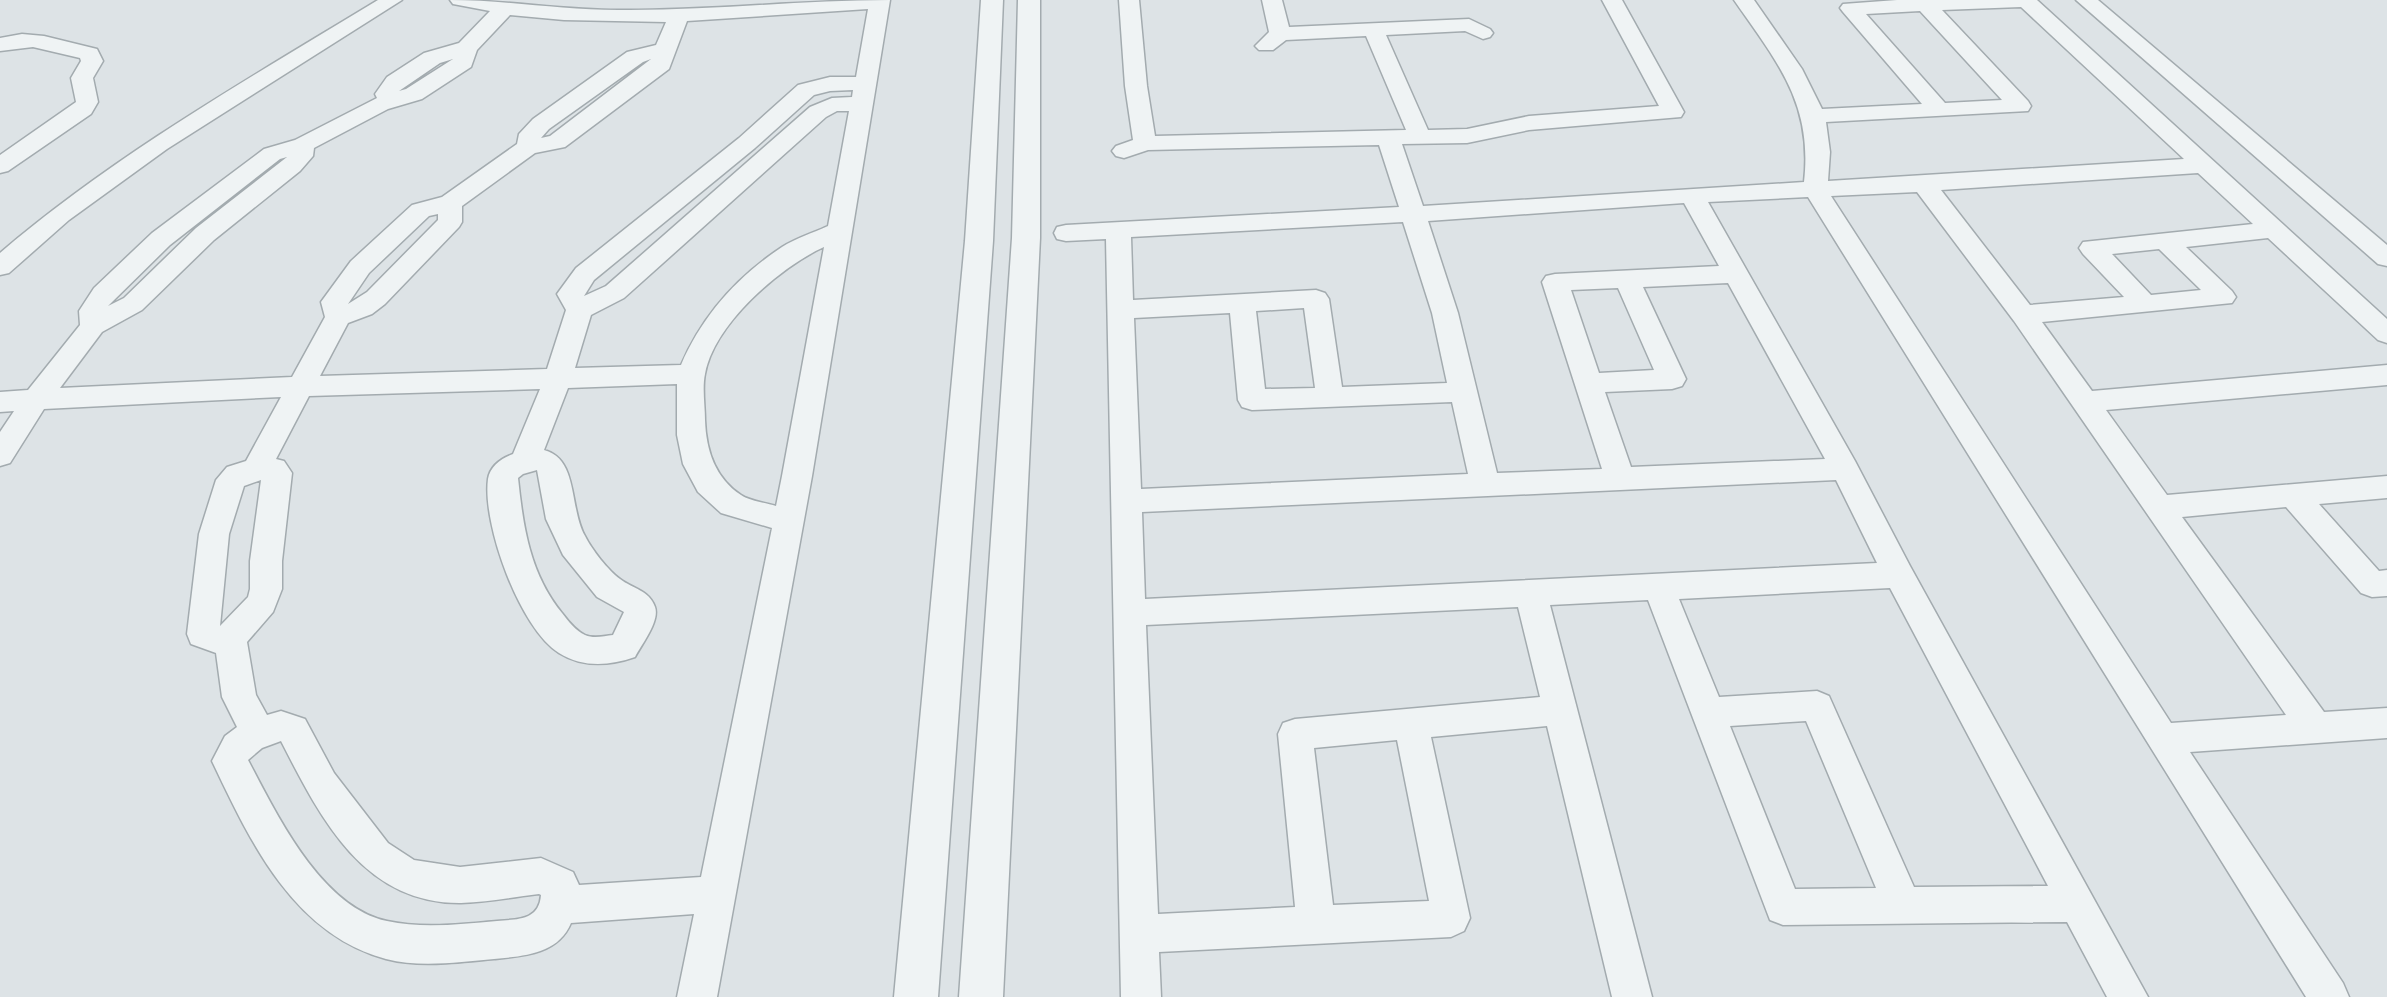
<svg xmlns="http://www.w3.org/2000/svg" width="2387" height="997" font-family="Karla,sans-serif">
	<rect width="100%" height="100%" fill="#dde3e6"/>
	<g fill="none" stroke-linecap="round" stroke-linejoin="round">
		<defs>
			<path id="minor" d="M 378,0 L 402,0 L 167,149 L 69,220 L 9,273 L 0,275 L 0,253 C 116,154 248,79 378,0 Z
				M 450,0 C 506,0 561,10 618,10 C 708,11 799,0 890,0 L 812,476 L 717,997 L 677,997 L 694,914 L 571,923 C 558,954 525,956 494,959 C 460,962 420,968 386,959 C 293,934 250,841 212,761 L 225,736 L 237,727 L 222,697 L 216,653 L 191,644 L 187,634 L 199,534 L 216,480 L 227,467 L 246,461 L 281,397 L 44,409 L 10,463 L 0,466 L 0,432 L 14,411 L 0,412 L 0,392 L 28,390 L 80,325 L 79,311 L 94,288 L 152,233 L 264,149 L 295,140 L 377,98 L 375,94 L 387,77 L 424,53 L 459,43 L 490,11 L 453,4 ZM 868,9 L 856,77 L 830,77 L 798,85 L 739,138 L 576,268 L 557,294 L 566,310 L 547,369 L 320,376 L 348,323 L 372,314 L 385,304 L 459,227 L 462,222 L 462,206 L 535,153 L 565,147 L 669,69 L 687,21 ZM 510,15 L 564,20 L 666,22 L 656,45 L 627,52 L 533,119 L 519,134 L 517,144 L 442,197 L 412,205 L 351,261 L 321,302 L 325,317 L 292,377 L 60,388 L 102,332 L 142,310 L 214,240 L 300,171 L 313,156 L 314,148 L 388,109 L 422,99 L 471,67 L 477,50 ZM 453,59 L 406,89 L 399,91 L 440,63 ZM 651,59 L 550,136 L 541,138 L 549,129 L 643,62 ZM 853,90 L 852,97 L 832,98 L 810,107 L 606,286 L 584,296 L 594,280 L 755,148 L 814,95 L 830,91 ZM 837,111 L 849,111 L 828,226 C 813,233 796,238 782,247 C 738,276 702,316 681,365 L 575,368 L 591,315 L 624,298 L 826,117 ZM 287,157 L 196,228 L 124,298 L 108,306 L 170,245 L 280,159 ZM 438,214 L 438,220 L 367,292 L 348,304 L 369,273 L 429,216 ZM 824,247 L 782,476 L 776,506 C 766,503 750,501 741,495 C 715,478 706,450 705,420 C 705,406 702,388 705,374 C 714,324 780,267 824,247 ZM 677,384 L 677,435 L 683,464 L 698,492 L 721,513 L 772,528 L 701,877 L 579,885 L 573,872 L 541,858 L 460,867 L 414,860 L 388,843 L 334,773 L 305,719 L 281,711 L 267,715 L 256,695 L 247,642 L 273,612 L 282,589 L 282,561 L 292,473 L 284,461 L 276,459 L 309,396 L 540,389 L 513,454 C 502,458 490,466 488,479 C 482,524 520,629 559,653 C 583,668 609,666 635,657 C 642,644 660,621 655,607 C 649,590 633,589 620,579 C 608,570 592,550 585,536 C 569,509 579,459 544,450 L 568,388 ZM 537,470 L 546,519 L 563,555 L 597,597 L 624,612 L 613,635 C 604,636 594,639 585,635 C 576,631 568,621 562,613 C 530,574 523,527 518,478 L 523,474 ZM 261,480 L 250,561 L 250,589 L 248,597 L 220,626 L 229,534 L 244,486 ZM 281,741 C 320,817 363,904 461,903 C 487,902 514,897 539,894 L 541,895 C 539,921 517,919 497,921 C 461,924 423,929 387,921 C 321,907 277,815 248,760 L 262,748 Z
				M 1119,0 L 1139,0 L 1147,86 L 1155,136 L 1406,130 L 1366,36 L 1286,40 L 1273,50 L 1259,50 L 1255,46 L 1269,32 L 1262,0 L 1282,0 L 1289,27 L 1469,19 L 1490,29 L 1493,33 L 1490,37 L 1483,39 L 1465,31 L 1386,35 L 1428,130 L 1467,129 L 1529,116 L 1659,106 L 1602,0 L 1622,0 L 1684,112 L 1681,117 L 1529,130 L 1467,143 L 1402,144 L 1423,206 L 1804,182 C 1813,103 1777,62 1734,0 L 1754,0 L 1802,69 L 1822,109 L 1922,104 L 1843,12 L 1840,8 L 1843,4 L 1897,0 L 2037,0 L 2387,319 L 2387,343 L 2378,340 L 2268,238 L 2186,247 L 2232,291 L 2236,297 L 2232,303 L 2042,322 L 2092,391 L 2387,365 L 2387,385 L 2106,410 L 2167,495 L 2387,476 L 2387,498 L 2319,504 L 2379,571 L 2387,570 L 2387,596 L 2372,597 L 2361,593 L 2286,507 L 2182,517 L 2324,712 L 2387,708 L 2387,738 L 2190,752 L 2343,983 L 2349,997 L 2306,997 L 1808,197 L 1708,202 L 1855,461 L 1910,566 L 2148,997 L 2107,997 L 2067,922 L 1783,925 L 1770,920 L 1648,600 L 1550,605 L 1652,997 L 1612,997 L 1547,726 L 1431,737 L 1470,918 L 1464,931 L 1451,937 L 1159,952 L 1161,997 L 1121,997 L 1106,239 L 1066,241 L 1057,239 L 1054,233 L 1057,227 L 1066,225 L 1399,207 L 1379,145 L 1148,150 L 1124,158 L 1116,156 L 1112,151 L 1116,146 L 1133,140 L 1125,86 ZM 2021,7 L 2184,159 L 1828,181 L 1830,152 L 1826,122 L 2028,111 L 2031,106 L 2028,101 L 1942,10 ZM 1920,11 L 2002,100 L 1945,103 L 1866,14 ZM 2198,173 L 2253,224 L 2083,242 L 2079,248 L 2083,254 L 2124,297 L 2030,305 L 1941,190 ZM 1917,192 L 2014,321 L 2286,715 L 2171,723 L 1831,196 ZM 1684,203 L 1719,266 L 1555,274 L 1546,276 L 1542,282 L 1602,469 L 1497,473 L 1458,313 L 1428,221 ZM 1403,222 L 1432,313 L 1447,383 L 1342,387 L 1329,299 L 1325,293 L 1316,290 L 1133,300 L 1131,237 ZM 2159,249 L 2201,290 L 2151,295 L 2112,254 ZM 1728,283 L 1825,459 L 1631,467 L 1605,392 L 1672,389 L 1682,386 L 1686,379 L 1643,287 ZM 1618,288 L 1654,370 L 1599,373 L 1571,290 ZM 1304,308 L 1315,388 L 1265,389 L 1256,311 ZM 1230,313 L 1238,400 L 1242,407 L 1252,410 L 1452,402 L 1468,474 L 1141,489 L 1134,318 ZM 1836,480 L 1877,563 L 1145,599 L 1142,512 ZM 1890,588 L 2048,886 L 1914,887 L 1829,696 L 1817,691 L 1719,697 L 1679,599 ZM 1518,607 L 1540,697 L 1295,719 L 1283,723 L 1278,734 L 1295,907 L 1158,914 L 1146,625 ZM 1806,721 L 1876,888 L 1795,889 L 1730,726 ZM 1397,740 L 1429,901 L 1333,905 L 1314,748 Z
				M 2076,0 L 2098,0 L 2387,245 L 2387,266 L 2378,264 Z
				M 22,34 L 44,36 L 97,49 L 103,61 L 93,78 L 98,102 L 91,114 L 8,171 L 0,173 L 0,155 L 76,102 L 71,78 L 81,61 L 80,58 L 33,47 L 0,51 L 0,38 Z"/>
			<path id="tertiary" d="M 981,0 L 1003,0 L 993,241 L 938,997 L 894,997 L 965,241 Z
				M 1018,0 L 1040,0 L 1040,238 L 1003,997 L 959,997 L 1012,238 Z"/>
		</defs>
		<use href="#minor" stroke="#a3abaf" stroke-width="3"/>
		<use href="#tertiary" stroke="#a3abaf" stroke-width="3"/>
		<use href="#minor" fill="#eff3f4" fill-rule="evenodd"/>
		<use href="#tertiary" fill="#eff3f4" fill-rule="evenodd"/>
	</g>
</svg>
